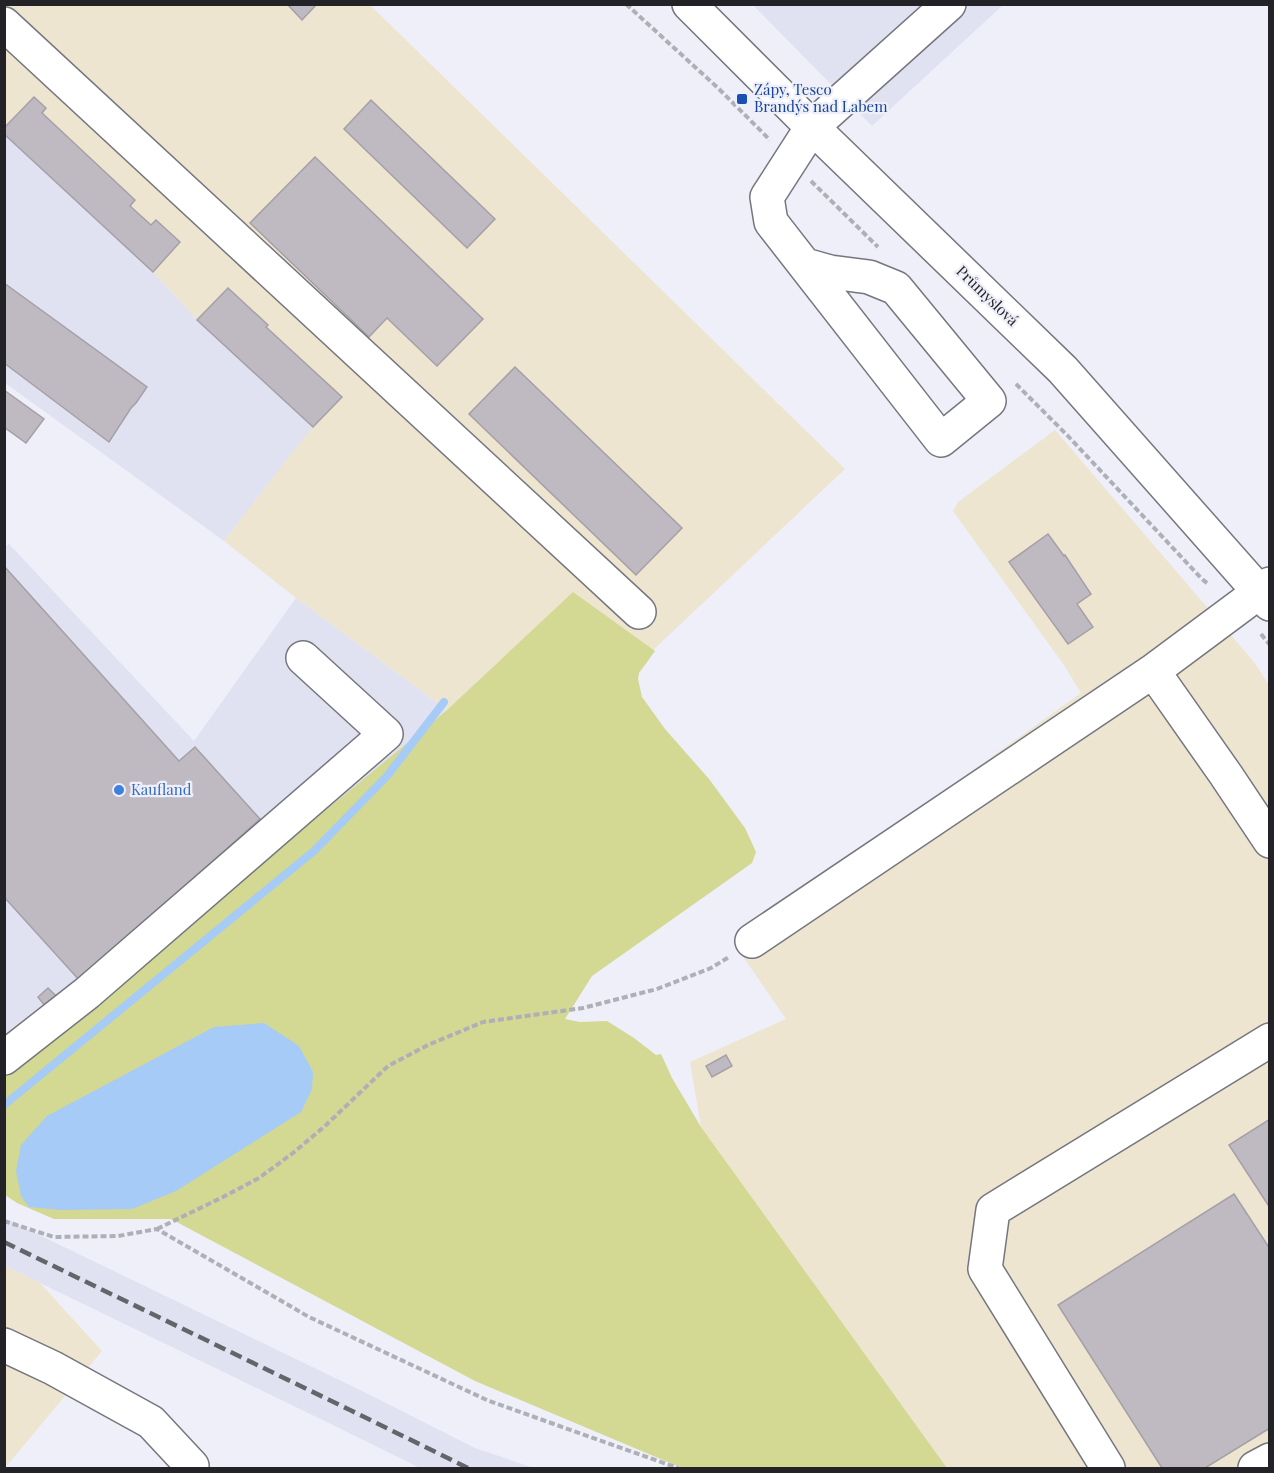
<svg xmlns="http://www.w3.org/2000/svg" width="1274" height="1473" font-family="'Playfair Display',serif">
	<rect width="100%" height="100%" fill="#eeeff8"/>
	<path fill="#e0e2f2" d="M 753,5 L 1003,5 L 872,126 Z
		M 4,134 L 153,272 L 197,320 L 313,427 L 224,541 L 5,383 Z
		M 9,544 L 194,741 L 296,598 L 447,710 L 5,1076 L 4,547 Z
		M 4,1218 L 360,1390 L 475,1448 L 534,1468 L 420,1468 L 341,1429 L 5,1266 Z"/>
	<path fill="#ede5cf" d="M 4,5 L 370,5 L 845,469 L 651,652 L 573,592 L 447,710 L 296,598 L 224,541 L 312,427 L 197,320 L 153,272 L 5,134 Z
		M 1055,430 L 1254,662 L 1269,685 L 1269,1468 L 947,1468 L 701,1127 L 690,1062 L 786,1019 L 733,942 L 1081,693 L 1064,665 L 953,511 L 958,502 Z
		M 5,1266 L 40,1283 L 102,1351 L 5,1468 Z"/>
	<path fill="#d3d892" d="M 573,592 L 655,651 L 639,673 L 638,679 L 642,697 L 665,729 L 709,779 L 745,828 L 756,852 L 752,863 L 592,976 L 565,1019 L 580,1022 L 607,1021 L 634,1038 L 656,1055 L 661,1054 L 672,1078 L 701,1127 L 947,1468 L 682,1468 L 475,1381 L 171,1219 L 54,1219 L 17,1203 L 5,1195 L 4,1076 L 447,710 Z"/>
	<path fill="#a5cbf6" d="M 264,1023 L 299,1046 L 313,1072 L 312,1089 L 301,1112 L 176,1191 L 132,1209 L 61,1210 L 29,1207 L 21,1196 L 16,1171 L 21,1145 L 47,1116 L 214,1027 Z"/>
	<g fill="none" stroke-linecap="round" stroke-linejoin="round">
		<path stroke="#a5cbf6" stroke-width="8" d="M 4,1105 L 314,851 L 387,776 L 444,702"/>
	</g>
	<path fill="#bfbac1" stroke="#a59fa7" stroke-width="1.5" d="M 287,4 L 317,4 L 302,20 Z
		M 34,97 L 46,108 L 42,113 L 135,200 L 130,206 L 151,225 L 156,220 L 180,242 L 153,272 L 4,134 L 4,128 Z
		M 371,100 L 495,219 L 467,248 L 344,129 Z
		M 315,157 L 483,319 L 437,366 L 387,318 L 369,337 L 250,223 Z
		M 4,283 L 147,387 L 136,403 L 131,408 L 109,442 L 4,363 Z
		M 228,288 L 268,325 L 266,327 L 342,397 L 313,427 L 197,320 Z
		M 515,367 L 682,528 L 636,575 L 469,414 Z
		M 4,390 L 44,419 L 26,443 L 4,427 Z
		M 1048,534 L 1064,556 L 1065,555 L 1091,594 L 1077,604 L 1093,627 L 1068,644 L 1009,562 Z
		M 4,566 L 179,761 L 195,747 L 260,819 L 80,981 L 4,897 Z
		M 48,988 L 56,996 L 45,1006 L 38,997 Z
		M 726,1055 L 732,1066 L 712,1077 L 706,1066 Z
		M 1270,1119 L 1270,1208 L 1229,1145 Z
		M 1234,1194 L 1270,1249 L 1270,1428 L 1205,1468 L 1162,1468 L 1058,1305 Z"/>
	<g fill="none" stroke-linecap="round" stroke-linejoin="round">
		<defs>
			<path id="minor" d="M 4,24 L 639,612
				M 805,265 L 830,272 L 869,277 L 896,288 L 989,401 L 941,440 L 771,222 L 767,197 L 812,127 L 949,4
				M 1270,584 L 1153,671 L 1226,775 L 1270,841
				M 752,941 L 1153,671
				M 4,1058 L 87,993 L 386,734 L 303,658
				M 4,1345 L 53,1368 L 151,1422 L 192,1466 L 192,1468
				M 1108,1468 L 985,1269 L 993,1210 L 1270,1040
				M 1255,1468 L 1270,1460"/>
			<path id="major" d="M 689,4 L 812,127 L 1063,370 L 1270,604"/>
		</defs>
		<use href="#minor" stroke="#75767e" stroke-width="36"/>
		<use href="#major" stroke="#75767e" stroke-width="36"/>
		<path stroke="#aeafb7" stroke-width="4" stroke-dasharray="6 3" stroke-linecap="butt" d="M 626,4 L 718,88 L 770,140
			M 811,181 L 878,247
			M 1016,384 L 1068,436 L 1201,578 L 1208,584
			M 1261,634 L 1270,645
			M 4,1221 L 54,1237 L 118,1236 L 157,1229 L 309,1317 L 489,1401 L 678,1468
			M 157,1229 L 223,1197 L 259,1178 L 293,1153 L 325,1126 L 388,1066 L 428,1045 L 483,1022 L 583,1008 L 657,989 L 711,968 L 729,957"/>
		<use href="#minor" stroke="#fff" stroke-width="33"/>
		<use href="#major" stroke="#fff" stroke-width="33"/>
		<path stroke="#64656a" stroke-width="4.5" stroke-dasharray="12 6" stroke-linecap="butt" d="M 4,1242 L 350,1410 L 468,1468"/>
	</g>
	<rect fill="#1a4fb4" stroke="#eeeff8" stroke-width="2" x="736" y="93" width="12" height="12" rx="3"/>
	<circle fill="#3f7fe0" stroke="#eeeff8" stroke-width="2" cx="119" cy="790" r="6"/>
	<g text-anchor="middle" stroke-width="4.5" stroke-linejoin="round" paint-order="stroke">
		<g font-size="15" fill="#164399" stroke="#eeeff8" text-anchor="start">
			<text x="754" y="95">Zápy, Tesco<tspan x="754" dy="17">Brandýs nad Labem</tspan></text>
		</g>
		<g font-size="15" fill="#232327" stroke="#eeeff8">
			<text transform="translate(987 296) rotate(44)" y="5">Průmyslová</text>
		</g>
		<g font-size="15" fill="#366cbe" stroke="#eeeff8" text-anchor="start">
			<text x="131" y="795">Kaufland</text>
		</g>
	</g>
	<rect width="1274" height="1473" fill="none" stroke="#232327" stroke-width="12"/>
</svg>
